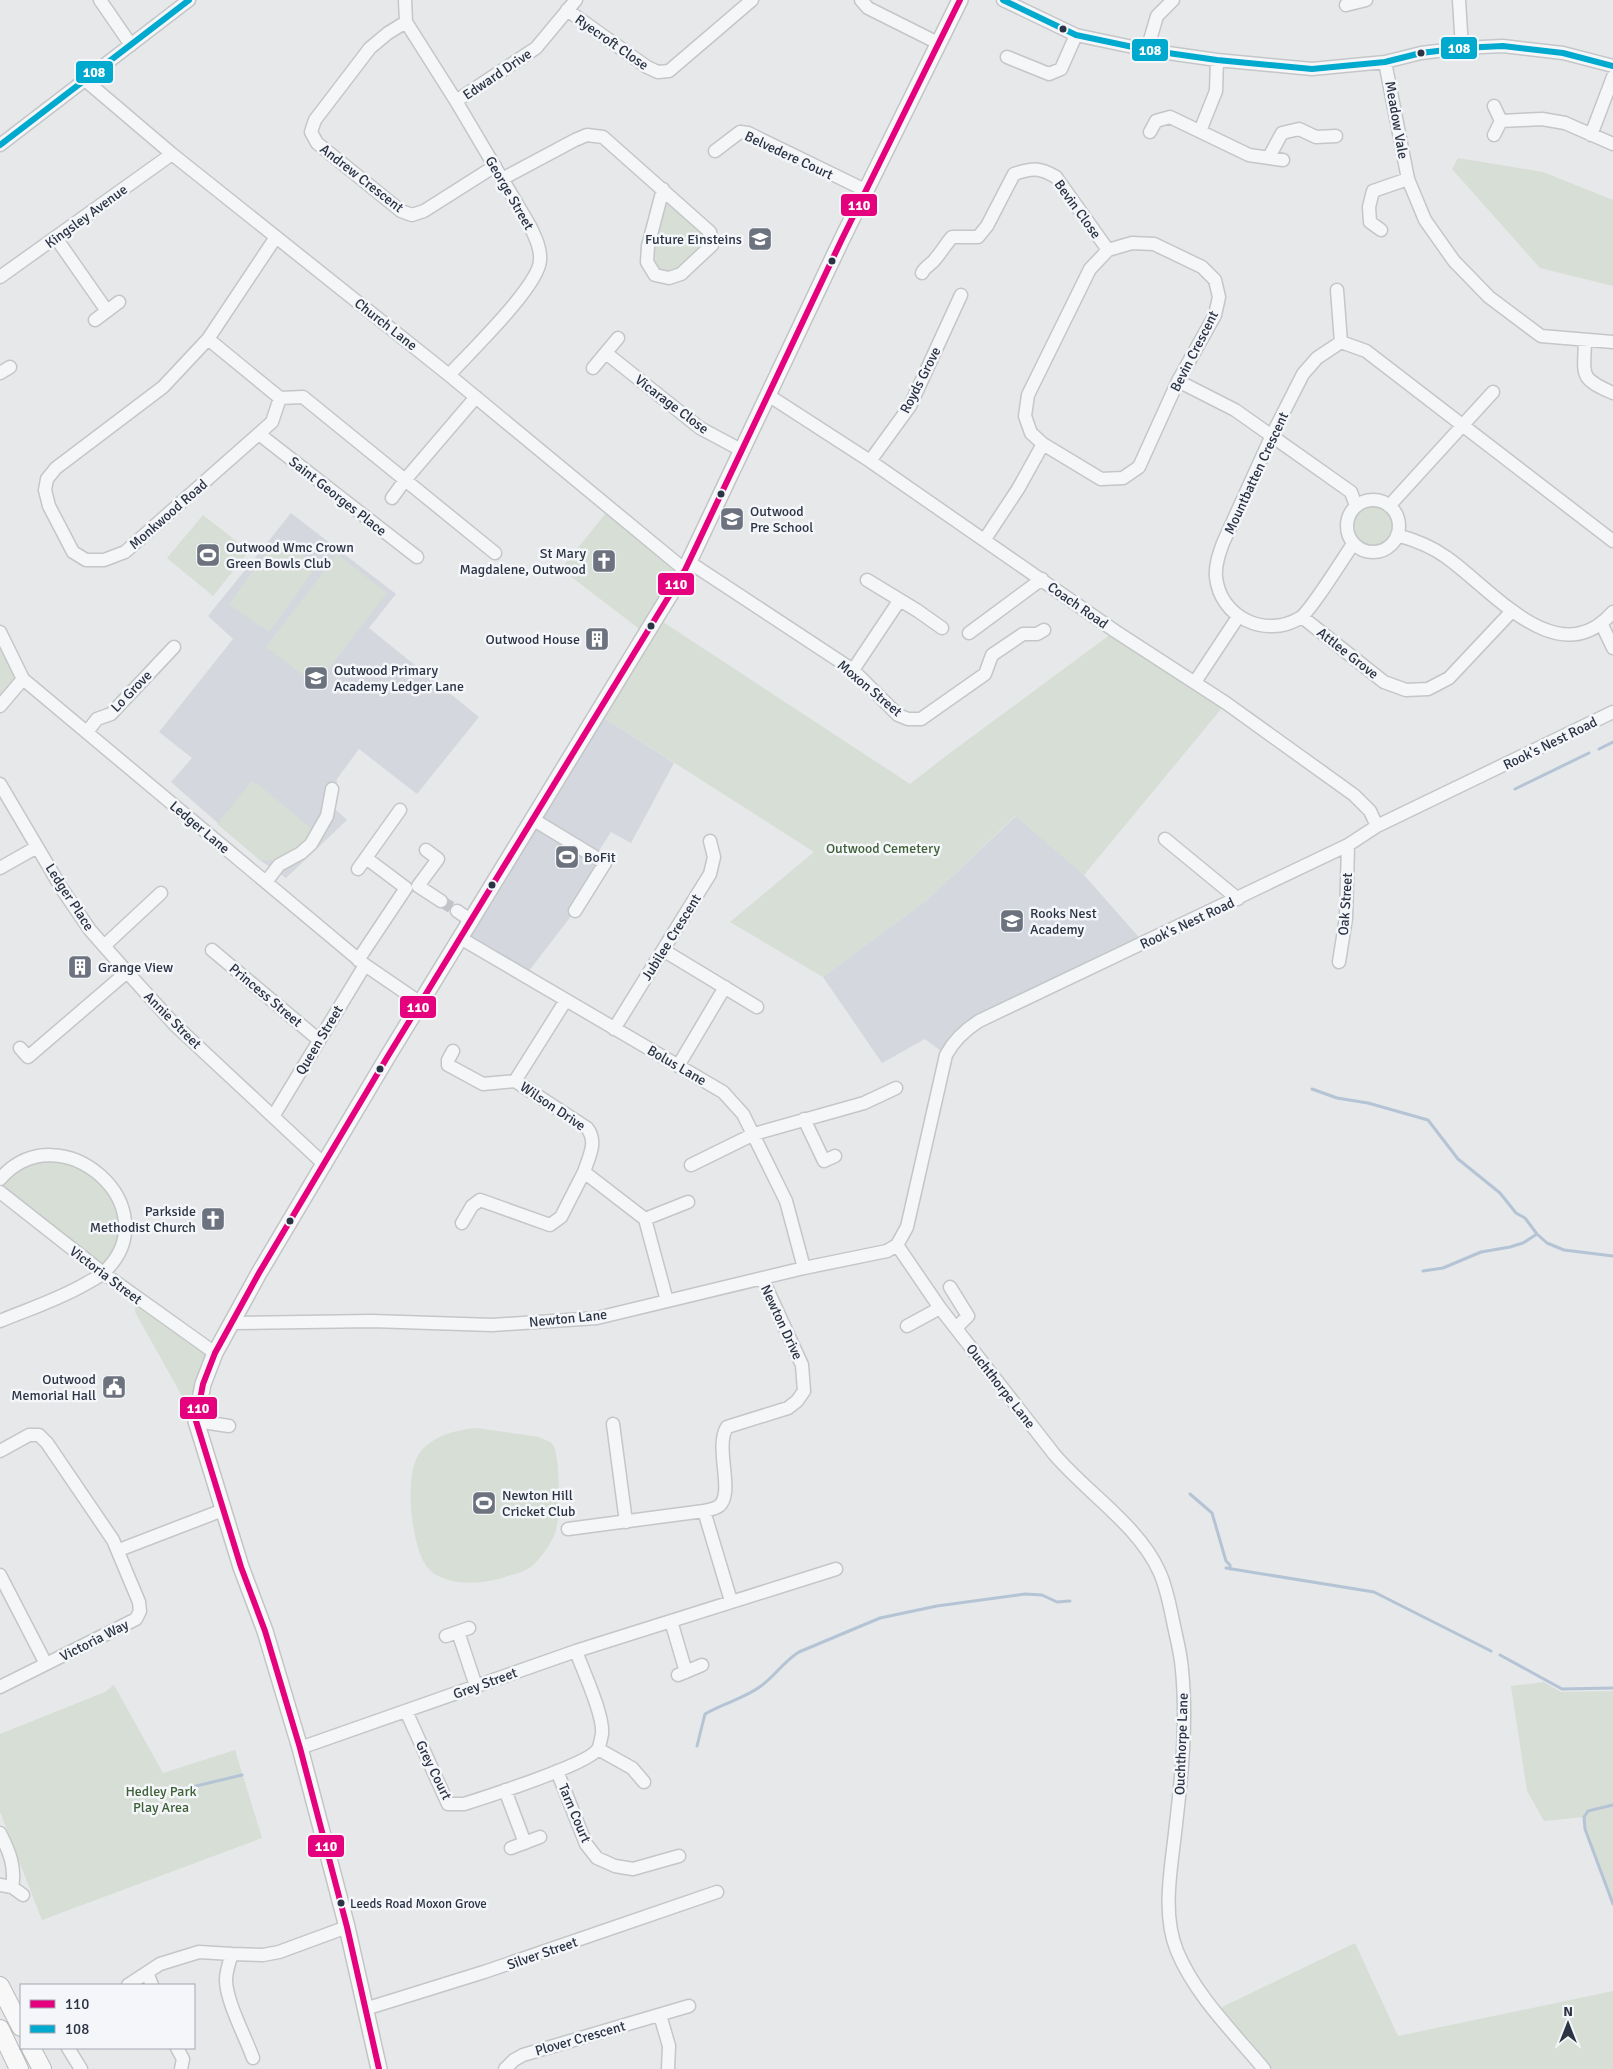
<svg xmlns="http://www.w3.org/2000/svg" width="1613" height="2069" font-family="Signika,sans-serif">
	<rect width="100%" height="100%" fill="#e6e8ea"/>
	<path fill="#d4d7dd" d="M 291,513 L 396,594 L 369,628 L 479,717 L 417,794 L 359,749 L 337,779 L 334,808 L 347,820 L 286,878 L 261,861 L 171,782 L 192,758 L 159,732 L 233,639 L 208,616 Z
		M 598,714 L 674,763 L 631,843 L 611,832 L 595,857 L 605,863 L 575,911 L 525,976 L 462,939 Z
		M 1016,816 L 1084,875 L 1144,943 L 979,1021 L 946,1055 L 925,1039 L 882,1063 L 823,977 L 927,900 Z"/>
	<path fill="#d6ded6" d="M 1458,158 L 1543,172 L 1613,200 L 1613,286 L 1540,268 L 1452,169 Z
		M 663,189 L 710,232 L 712,245 L 681,274 L 655,275 L 648,246 Z
		M1347 526a26 26 0 1 1 52 0a26 26 0 1 1-52 0Z
		M 610,508 L 685,570 L 657,618 L 910,784 L 946,756 L 1115,631 L 1226,703 L 1084,875 L 1015,816 L 927,900 L 823,977 L 730,922 L 814,852 L 598,714 L 646,634 L 561,569 Z
		M 203,515 L 249,551 L 213,596 L 167,558 Z
		M 277,538 L 317,566 L 269,632 L 229,604 Z
		M 337,554 L 387,593 L 316,685 L 266,647 Z
		M 0,632 L 18,666 L 15,680 L 0,695 Z
		M 251,782 L 259,785 L 318,834 L 279,865 L 272,860 L 261,861 L 217,824 Z
		M 27,1158 L 74,1159 L 113,1187 L 125,1228 L 103,1273 L 0,1192 L 0,1179 Z
		M 135,1297 L 215,1353 L 196,1421 L 135,1312 Z
		M 476,1428 L 539,1437 C 545,1440 552,1441 554,1447 C 560,1459 560,1517 556,1530 C 553,1541 542,1557 533,1565 C 525,1573 509,1575 498,1579 C 481,1583 463,1585 446,1579 C 438,1577 429,1571 425,1564 C 411,1541 404,1476 419,1454 C 431,1436 456,1430 476,1428 Z
		M 1544,1682 L 1561,1692 L 1613,1691 L 1613,1904 L 1585,1829 L 1584,1817 L 1544,1821 L 1527,1791 L 1511,1686 Z
		M 114,1685 L 163,1773 L 235,1750 L 262,1838 L 42,1920 L 0,1812 L 0,1734 L 105,1692 Z
		M 1355,1943 L 1398,2036 L 1613,1991 L 1613,2069 L 1264,2069 L 1216,2010 Z"/>
	<g fill="none" stroke-linecap="round" stroke-linejoin="round">
		<path stroke="#b4c4d5" stroke-width="3" d="M 1599,749 L 1613,742
			M 1515,789 L 1589,753
			M 1312,1089 L 1337,1098 L 1368,1103 L 1428,1120 L 1458,1159 L 1500,1193 L 1516,1213 L 1525,1218 L 1537,1234 L 1547,1243 L 1564,1250 L 1613,1256
			M 1423,1271 L 1443,1268 L 1481,1252 L 1510,1247 L 1523,1243 L 1537,1234
			M 1190,1494 L 1212,1513 L 1226,1561 L 1230,1565 L 1230,1569
			M 1226,1568 L 1374,1592 L 1491,1651
			M 1500,1655 L 1562,1689 L 1613,1688
			M 697,1746 L 705,1714 C 723,1703 744,1699 761,1686 C 775,1676 784,1661 799,1652 L 880,1618 L 937,1606 L 1025,1594 L 1042,1595 L 1057,1602 L 1070,1601
			M 192,1787 L 242,1775
			M 1613,1805 L 1588,1811 L 1584,1817 L 1585,1829 L 1613,1904"/>
		<path stroke="#c1c4c9" stroke-width="12" stroke-dasharray="12 6" stroke-linecap="butt" d="M 441,901 L 457,911"/>
		<defs>
			<path id="minor" d="M 100,0 L 131,45
				M 405,0 L 406,22 L 456,101 L 530,226 C 535,237 541,248 540,260 C 540,285 468,354 449,375
				M 861,0 L 868,8 L 938,43
				M 1003,0 L 1076,35 L 1147,50 L 1217,60 L 1312,69 L 1385,62 L 1421,53 L 1462,48 L 1503,46 L 1563,53 L 1613,66
				M 1459,0 L 1462,48
				M 1346,5 L 1366,0
				M 567,10 L 647,67 L 658,72 L 669,71 L 752,0
				M 406,22 L 388,33 L 370,48 L 315,120 L 311,132 L 317,143 L 401,211 L 412,215 L 424,211 L 495,166
				M 1147,50 L 1157,16 L 1173,0
				M 1007,57 L 1049,74 L 1061,69 L 1076,35
				M 1385,62 L 1408,179 L 1425,220 L 1454,261 L 1489,297 L 1541,336 L 1613,342
				M 85,80 L 172,154 L 449,375 L 685,570
				M 456,101 L 536,48 L 576,0
				M 1494,106 L 1501,121 L 1494,135
				M 1501,121 L 1542,119 L 1565,123 L 1613,144
				M 1200,131 L 1216,91 L 1217,60
				M 1150,132 L 1156,121 L 1170,117 L 1249,155 L 1283,160
				M 1591,135 L 1613,77
				M 0,145 L 189,0
				M 715,151 L 740,132 L 748,133 L 867,191
				M 1269,157 L 1282,133 L 1299,129 L 1316,137 L 1336,136
				M 502,179 L 575,140 L 587,135 L 603,137 L 710,232 L 712,245 L 681,274 L 669,278 L 655,275 L 647,262 L 648,246 L 663,189
				M 1381,230 L 1370,222 L 1369,207 L 1373,191 L 1408,179
				M 276,237 L 208,339 L 163,387 L 56,468 L 47,479 L 45,490 L 49,506 L 73,552 L 86,560 L 104,560 L 125,552 L 272,422 L 280,398
				M 56,238 L 107,311
				M 1132,243 L 1154,244 L 1202,267 L 1215,280 L 1219,297 L 1215,315 L 1178,381 L 1139,467 L 1123,478 L 1101,479 L 1043,444 L 1031,433 L 1025,416 L 1028,395 L 1090,269 L 1108,250 Z
				M 922,273 C 926,265 932,265 936,258 C 942,251 946,244 952,237 L 978,237 L 987,226 L 1014,174 C 1032,168 1039,167 1056,177 L 1108,250
				M 0,277 L 172,154
				M 1337,290 L 1341,342
				M 95,320 L 119,302
				M 208,339 L 280,398
				M 1585,341 C 1584,376 1579,378 1613,393
				M 606,353 L 700,428 L 741,450
				M 593,368 L 618,338
				M 0,373 L 10,367
				M 1178,381 L 1235,410 L 1351,492 L 1356,506
				M 768,395 L 870,461 L 1115,631 L 1226,703 L 1354,795 L 1370,811 L 1377,826
				M 280,398 L 303,397 L 495,553
				M 259,434 L 417,557
				M 870,461 L 910,406 L 961,295
				M 392,498 L 405,480 L 476,397
				M1347 526a26 26 0 1 1 52 0a26 26 0 1 1-52 0Z
				M 1389,506 L 1493,392
				M 1397,535 C 1415,540 1431,546 1446,557 C 1492,589 1558,675 1613,612
				M 985,539 L 1018,489 L 1043,444
				M 1353,544 C 1344,557 1310,612 1300,618 C 1265,639 1220,617 1216,577 C 1215,565 1219,554 1223,543 L 1272,435 L 1303,374 L 1317,358 L 1341,342 L 1366,351 L 1613,541
				M 689,562 L 853,670 L 898,715 L 908,719 L 921,719 L 985,674 L 992,655 L 1023,634 L 1037,634 L 1044,630
				M 867,580 L 918,611 L 942,628
				M 1302,617 L 1384,682 L 1406,690 L 1428,689 L 1449,678 L 1512,611
				M 1602,625 L 1613,648
				M 0,632 L 23,679 L 365,965 L 422,1004
				M 969,633 L 1042,579
				M 853,670 L 899,601
				M 1195,682 L 1238,617
				M 0,706 L 23,679
				M 87,732 L 97,719 L 111,714 L 174,647
				M 0,784 L 62,889 L 90,930 L 127,972
				M 534,820 L 605,863 L 575,911
				M 1165,839 L 1238,899
				M 426,850 L 438,859 L 418,886 L 441,901
				M 0,868 L 37,847
				M 358,869 L 400,810
				M 266,882 L 279,865 L 301,853 L 311,844 L 327,816 L 332,789
				M 457,911 L 472,921
				M 462,939 L 723,1092 L 743,1114 L 786,1201 L 804,1268
				M 104,946 L 161,893
				M 212,950 L 319,1040
				M 663,950 L 757,1007
				M 358,960 L 406,888 L 366,858
				M 1339,962 L 1346,918 L 1348,845
				M 614,1029 L 710,874 L 714,857 L 710,841
				M 20,1048 L 28,1057 L 127,972 L 175,1025 L 325,1165
				M 453,1051 L 448,1060 L 448,1065 L 483,1084 L 515,1081 L 587,1128 C 598,1142 589,1156 584,1172 L 645,1219 L 688,1202
				M 678,1066 L 725,987
				M 515,1081 L 566,1000
				M 274,1115 L 365,965
				M 804,1119 L 824,1161 L 835,1156
				M 691,1165 L 754,1134 L 864,1103 L 896,1088
				M 0,1179 C 61,1109 173,1209 103,1273 C 99,1277 92,1280 87,1283 C 60,1299 29,1309 0,1321
				M 0,1192 L 103,1273 L 215,1353
				M 645,1219 L 667,1301
				M 462,1223 L 472,1206 L 480,1200 L 550,1225 L 561,1217 L 584,1172
				M 897,1245 L 940,1308 L 1054,1454 C 1086,1492 1138,1525 1159,1571 C 1167,1588 1170,1607 1174,1626 C 1177,1640 1181,1655 1182,1670 C 1187,1721 1182,1773 1176,1824 C 1172,1865 1161,1912 1177,1951 C 1195,1995 1234,2033 1264,2069
				M 950,1287 L 968,1316 L 956,1328
				M 231,1323 L 372,1321 L 492,1325 L 597,1318 L 804,1268 L 887,1251 L 897,1245 L 907,1227 L 946,1055 C 954,1040 965,1030 979,1021 L 1348,845 L 1377,826 L 1613,712
				M 907,1326 L 940,1308
				M 196,1421 L 229,1426
				M 613,1424 L 626,1522
				M 0,1451 L 29,1435 L 39,1435 L 47,1443 L 113,1540 L 139,1602 L 140,1611 L 136,1619 L 46,1664 L 0,1575
				M 704,1511 L 731,1601
				M 568,1529 L 704,1511 C 708,1510 715,1509 719,1506 C 735,1493 714,1447 727,1427 L 788,1408 L 797,1401 L 804,1391 L 802,1365 L 762,1278
				M 119,1550 L 223,1510
				M 671,1621 L 686,1672
				M 458,1632 L 476,1686
				M 446,1636 L 469,1628
				M 678,1675 L 702,1665
				M 0,1687 L 46,1664
				M 406,1711 L 448,1804 L 464,1804 C 486,1797 589,1764 598,1749 C 600,1746 601,1738 602,1734 C 604,1715 583,1671 576,1651
				M 300,1748 L 576,1651 L 836,1569
				M 598,1749 L 632,1768 L 644,1782
				M 557,1771 L 586,1844 L 597,1858 L 615,1866 L 633,1869 L 679,1856
				M 505,1790 L 525,1843
				M 0,1833 C 9,1851 16,1867 12,1887
				M 511,1848 L 540,1837
				M 0,1885 L 12,1887 L 23,1895
				M 147,1973 L 152,1985
				M 128,1985 L 160,1964 L 199,1952 L 232,1954
				M 365,2009 L 484,1972 L 717,1892
				M 660,2015 L 669,2046 L 668,2069
				M 68,2048 L 81,2069
				M 177,2048 L 183,2059 L 181,2069
				M 253,2058 C 246,2038 226,2001 226,1980 C 226,1971 229,1963 232,1954 L 263,1955 L 279,1952 L 347,1927
				M 505,2069 L 514,2060 L 523,2055 L 689,2006"/>
			<path id="major" d="M 379,2069 L 347,1927 L 300,1748 L 265,1631 L 241,1567 L 196,1421 L 203,1384 L 215,1353 L 259,1273 L 388,1056 L 685,570 L 842,239 L 960,0"/>
			<path id="highway" d="M 0,1986 L 21,2027
				M 0,2029 L 19,2069
				M 31,2048 L 42,2069"/>
		</defs>
		<use href="#minor" stroke="#c4c6c8" stroke-width="15"/>
		<use href="#major" stroke="#c2c5c8" stroke-width="18"/>
		<use href="#highway" stroke="#b8bbbf" stroke-width="20"/>
		<use href="#minor" stroke="#f5f6f7" stroke-width="12"/>
		<use href="#major" stroke="#f8f8f8" stroke-width="15"/>
		<use href="#highway" stroke="#f8f8f8" stroke-width="18"/>
		<defs>
			<path id="bus-1" d="M 379,2069 L 347,1927 L 300,1748 L 265,1631 L 241,1567 L 196,1421 L 203,1384 L 215,1353 L 259,1273 L 388,1056 L 685,570 L 842,239 L 960,0"/>
			<path id="bus-2" d="M 1003,0 L 1076,35 L 1147,50 L 1217,60 L 1312,69 L 1385,62 L 1421,53 L 1462,48 L 1503,46 L 1563,53 L 1613,66
				M 0,145 L 189,0"/>
		</defs>
		<use href="#bus-1" stroke="#f4f6f9" stroke-width="10"/>
		<use href="#bus-2" stroke="#f4f6f9" stroke-width="10"/>
		<use href="#bus-1" stroke="#e5007d" stroke-width="6"/>
		<use href="#bus-2" stroke="#00a9ce" stroke-width="6"/>
	</g>
	<defs>
		<symbol id="school-square" viewBox="-11 -11 22 22"><rect x="-9" y="-9" width="18" height="18" rx="4" fill="#6c737f" stroke="#f4f6f9"/><path d="M0-5L7-2L0 1L-7-2ZM-4 1L0 2.5L4 1V4Q0 6-4 4Z" fill="#fff"/></symbol>
		<symbol id="stadium-square" viewBox="-11 -11 22 22"><rect x="-9" y="-9" width="18" height="18" rx="4" fill="#6c737f" stroke="#f4f6f9"/><path d="M0-5a6.5 5 0 1 0 0 10a6.5 5 0 1 0 0-10ZM-3.5-1.8h7v3.6h-7Z" fill="#fff"/></symbol>
		<symbol id="church-square" viewBox="-11 -11 22 22"><rect x="-9" y="-9" width="18" height="18" rx="4" fill="#6c737f" stroke="#f4f6f9"/><path d="M-1.2-6h2.4v3.5h3.3v2.4h-3.3V6h-2.4V-.1h-3.3v-2.4h3.3Z" fill="#fff"/></symbol>
		<symbol id="building-square" viewBox="-11 -11 22 22"><rect x="-9" y="-9" width="18" height="18" rx="4" fill="#6c737f" stroke="#f4f6f9"/><path d="M-4-6H4V6H1V3H-1V6H-4ZM-2.5-4.3h1.7v1.8h-1.7ZM.8-4.3h1.7v1.8H.8ZM-2.5-1h1.7V.8h-1.7ZM.8-1h1.7V.8H.8Z" fill="#fff"/></symbol>
		<symbol id="civic-square" viewBox="-11 -11 22 22"><rect x="-9" y="-9" width="18" height="18" rx="4" fill="#6c737f" stroke="#f4f6f9"/><path d="M-.6-6.5H3V-4.5H.6V-3L4-1V1h2V6H-6V1h2V-1L-.6-3ZM-1.2 2.5V6h2.4V2.5Z" fill="#fff"/></symbol>
	</defs>
	<g fill-rule="evenodd">
		<use href="#school-square" x="746" y="225" width="28" height="28"/>
		<use href="#school-square" x="718" y="505" width="28" height="28"/>
		<use href="#stadium-square" x="194" y="541" width="28" height="28"/>
		<use href="#church-square" x="590" y="547" width="28" height="28"/>
		<use href="#building-square" x="583" y="625" width="28" height="28"/>
		<use href="#school-square" x="302" y="664" width="28" height="28"/>
		<use href="#stadium-square" x="553" y="843" width="28" height="28"/>
		<use href="#school-square" x="998" y="907" width="28" height="28"/>
		<use href="#building-square" x="66" y="953" width="28" height="28"/>
		<use href="#church-square" x="199" y="1205" width="28" height="28"/>
		<use href="#civic-square" x="100" y="1373" width="28" height="28"/>
		<use href="#stadium-square" x="470" y="1489" width="28" height="28"/>
	</g>
	<g fill="#2b3445" stroke="#f4f6f9" stroke-width="2">
		<circle cx="1063" cy="29" r="4.5"/>
		<circle cx="1421" cy="53" r="4.5"/>
		<circle cx="832" cy="261" r="4.5"/>
		<circle cx="721" cy="494" r="4.5"/>
		<circle cx="651" cy="626" r="4.5"/>
		<circle cx="492" cy="885" r="4.5"/>
		<circle cx="380" cy="1069" r="4.5"/>
		<circle cx="290" cy="1221" r="4.5"/>
		<circle cx="341" cy="1903" r="4.5"/>
	</g>
	<g text-anchor="middle" stroke-width="5" stroke-linejoin="round" paint-order="stroke">
		<g font-size="13" fill="#2b3445" stroke="#f4f6f9" text-anchor="start">
			<text x="350" y="1908">Leeds Road Moxon Grove</text>
		</g>
		<g font-size="14" fill="#2b3445" stroke="#f4f6f9">
			<text transform="translate(612 42) rotate(35)" y="5">Ryecroft Close</text>
			<text transform="translate(497 74) rotate(-34)" y="5">Edward Drive</text>
			<text transform="translate(1397 120) rotate(80)" y="5">Meadow Vale</text>
			<text transform="translate(789 155) rotate(25)" y="5">Belvedere Court</text>
			<text transform="translate(362 178) rotate(38)" y="5">Andrew Crescent</text>
			<text transform="translate(510 193) rotate(60)" y="5">George Street</text>
			<text transform="translate(1078 209) rotate(54)" y="5">Bevin Close</text>
			<text transform="translate(86 216) rotate(-36)" y="5">Kingsley Avenue</text>
			<text transform="translate(386 324) rotate(38)" y="5">Church Lane</text>
			<text transform="translate(1194 351) rotate(-63)" y="5">Bevin Crescent</text>
			<text transform="translate(920 380) rotate(-63)" y="5">Royds Grove</text>
			<text transform="translate(672 404) rotate(37)" y="5">Vicarage Close</text>
			<text transform="translate(1256 473) rotate(-65)" y="5">Mountbatten Crescent</text>
			<text transform="translate(338 496) rotate(38)" y="5">Saint Georges Place</text>
			<text transform="translate(168 514) rotate(-41)" y="5">Monkwood Road</text>
			<text transform="translate(1078 605) rotate(35)" y="5">Coach Road</text>
			<text transform="translate(1348 653) rotate(38)" y="5">Attlee Grove</text>
			<text transform="translate(870 688) rotate(40)" y="5">Moxon Street</text>
			<text transform="translate(131 691) rotate(-46)" y="5">Lo Grove</text>
			<text transform="translate(1550 743) rotate(-26)" y="5">Rook's Nest Road</text>
			<text transform="translate(200 827) rotate(40)" y="5">Ledger Lane</text>
			<text transform="translate(70 897) rotate(57)" y="5">Ledger Place</text>
			<text transform="translate(1345 904) rotate(-86)" y="5">Oak Street</text>
			<text transform="translate(1187 923) rotate(-25)" y="5">Rook's Nest Road</text>
			<text transform="translate(671 937) rotate(-58)" y="5">Jubilee Crescent</text>
			<text transform="translate(266 995) rotate(40)" y="5">Princess Street</text>
			<text transform="translate(173 1020) rotate(45)" y="5">Annie Street</text>
			<text transform="translate(319 1040) rotate(-59)" y="5">Queen Street</text>
			<text transform="translate(677 1065) rotate(30)" y="5">Bolus Lane</text>
			<text transform="translate(553 1106) rotate(34)" y="5">Wilson Drive</text>
			<text transform="translate(106 1275) rotate(37)" y="5">Victoria Street</text>
			<text transform="translate(568 1318) rotate(-6)" y="5">Newton Lane</text>
			<text transform="translate(782 1322) rotate(65)" y="5">Newton Drive</text>
			<text transform="translate(1001 1386) rotate(52)" y="5">Ouchthorpe Lane</text>
			<text transform="translate(94 1640) rotate(-27)" y="5">Victoria Way</text>
			<text transform="translate(485 1683) rotate(-20)" y="5">Grey Street</text>
			<text transform="translate(1181 1744) rotate(-88)" y="5">Ouchthorpe Lane</text>
			<text transform="translate(434 1770) rotate(64)" y="5">Grey Court</text>
			<text transform="translate(575 1813) rotate(67)" y="5">Tarn Court</text>
			<text transform="translate(542 1953) rotate(-19)" y="5">Silver Street</text>
			<text transform="translate(580 2038) rotate(-16)" y="5">Plover Crescent</text>
		</g>
		<g font-size="14" fill="#2b3445" stroke="#f4f6f9" text-anchor="start">
			<text x="742" y="244" text-anchor="end">Future Einsteins</text>
			<text x="750" y="516">Outwood<tspan x="750" dy="16">Pre School</tspan></text>
			<text x="226" y="552">Outwood Wmc Crown<tspan x="226" dy="16">Green Bowls Club</tspan></text>
			<text x="586" y="558" text-anchor="end">St Mary<tspan x="586" dy="16">Magdalene, Outwood</tspan></text>
			<text x="580" y="644" text-anchor="end">Outwood House</text>
			<text x="334" y="675">Outwood Primary<tspan x="334" dy="16">Academy Ledger Lane</tspan></text>
			<text x="584" y="862">BoFit</text>
			<text x="1030" y="918">Rooks Nest<tspan x="1030" dy="16">Academy</tspan></text>
			<text x="98" y="972">Grange View</text>
			<text x="196" y="1216" text-anchor="end">Parkside<tspan x="196" dy="16">Methodist Church</tspan></text>
			<text x="96" y="1384" text-anchor="end">Outwood<tspan x="96" dy="16">Memorial Hall</tspan></text>
			<text x="502" y="1500">Newton Hill<tspan x="502" dy="16">Cricket Club</tspan></text>
		</g>
		<g font-size="14" fill="#3f6138" stroke="#f4f6f9">
			<text x="883" y="853">Outwood Cemetery</text>
			<text x="161" y="1796">Hedley Park<tspan x="161" dy="16">Play Area</tspan></text>
		</g>
	</g>
	<g stroke="#f4f6f9" stroke-width="2">
		<rect x="1440" y="36" width="38" height="24" rx="5" fill="#00a9ce"/>
		<rect x="1131" y="38" width="38" height="24" rx="5" fill="#00a9ce"/>
		<rect x="75" y="60" width="39" height="24" rx="5" fill="#00a9ce"/>
		<rect x="840" y="193" width="38" height="24" rx="5" fill="#e5007d"/>
		<rect x="657" y="572" width="38" height="24" rx="5" fill="#e5007d"/>
		<rect x="399" y="995" width="38" height="24" rx="5" fill="#e5007d"/>
		<rect x="179" y="1396" width="39" height="24" rx="5" fill="#e5007d"/>
		<rect x="307" y="1834" width="38" height="24" rx="5" fill="#e5007d"/>
	</g>
	<g font-size="14" text-anchor="middle" font-weight="bold" fill="#fff">
		<text x="1459" y="53">108</text>
		<text x="1150" y="55">108</text>
		<text x="94" y="77">108</text>
		<text x="859" y="210">110</text>
		<text x="676" y="589">110</text>
		<text x="418" y="1012">110</text>
		<text x="198" y="1413">110</text>
		<text x="326" y="1851">110</text>
	</g>
	<rect x="20" y="1984" width="175" height="65" fill="#f4f6f9" stroke="#a4a8b1"/>
	<rect x="30" y="2000" width="25" height="8" fill="#e5007d" stroke="#a4a8b1"/>
	<text x="65" y="2009" font-size="15" fill="#2b3445">110</text>
	<rect x="30" y="2025" width="25" height="8" fill="#00a9ce" stroke="#a4a8b1"/>
	<text x="65" y="2034" font-size="15" fill="#2b3445">108</text>
	<g transform="translate(1568 2024)" stroke="#f4f6f9" stroke-width="4" paint-order="stroke">
	<path d="M0-4L9 19L0 12L-9 19Z" fill="#2b3445"/>
	<text y="-8" font-size="14" font-weight="bold" text-anchor="middle" fill="#2b3445">N</text>
	</g>
</svg>
